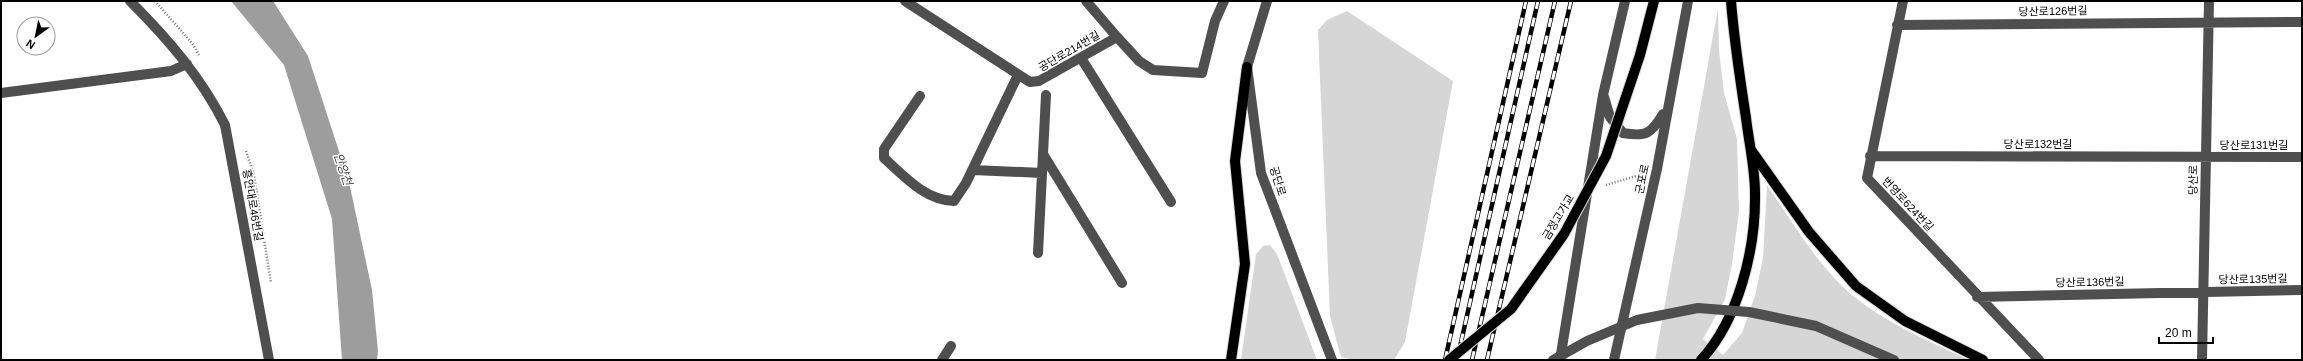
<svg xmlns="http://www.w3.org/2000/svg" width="2303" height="361" font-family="Arial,'Noto Sans KR',sans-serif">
	<rect width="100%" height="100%" fill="#fff"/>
	<path fill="#d6d6d6" d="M 1718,8 L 1719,50 L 1724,93 L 1737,139 L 1739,211 L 1732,264 L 1725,299 L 1703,339 L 1723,355 L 1742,333 L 1755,296 L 1763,258 L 1767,185 C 1790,219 1812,256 1841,285 C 1877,320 1925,339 1969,360 L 1655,360 Z
		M 1347,11 L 1453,81 L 1405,342 L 1394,360 L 1352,360 L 1341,357 L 1330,316 L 1318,30 L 1327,20 Z
		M 1270,245 L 1277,254 L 1317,360 L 1241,360 L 1256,254 L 1263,246 Z"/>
	<path fill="#9d9d9d" d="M 231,1 L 273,1 L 308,56 L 349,182 L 372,290 L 378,351 L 377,360 L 342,360 L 332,219 L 284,65 Z"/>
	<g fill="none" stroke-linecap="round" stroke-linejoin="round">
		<defs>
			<path id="major" d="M 1640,55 L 1654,1
				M 1751,150 L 1809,232 L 1856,286 L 1905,321 L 1983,360
				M 1231,360 L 1245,264 L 1235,161 L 1247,67
				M 1701,360 C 1739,319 1756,248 1755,193 C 1755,168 1749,143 1746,118 C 1740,79 1734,40 1731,1"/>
		</defs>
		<use href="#major" stroke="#dbdbdb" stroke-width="12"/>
		<path stroke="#717171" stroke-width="2.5" stroke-dasharray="1 2" stroke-linecap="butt" d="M 155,1 L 192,43 L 199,55
			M 246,151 L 254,175 L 271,283
			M 1606,185 L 1643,174"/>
		<path stroke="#4f4f4f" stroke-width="10" d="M 130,1 C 168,39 201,77 225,125 L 269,360
			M 905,1 L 1030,82 L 1039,81 L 1117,37 L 1139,61 L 1153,70 L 1202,73 L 1215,21 L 1224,1
			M 1086,1 L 1117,37
			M 1267,1 L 1247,67 L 1261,173 L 1332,360
			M 1903,1 L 1867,178 L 2039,360
			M 1897,25 L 2302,22
			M 1081,58 L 1171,202
			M 1,93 L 171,71 L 187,64
			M 920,96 L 884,149 L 884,158 C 905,177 925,200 954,201 L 966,183 L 1018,75
			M 1604,97 L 1610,117 L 1623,133 C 1646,137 1651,134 1663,114
			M 1043,154 L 1122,283
			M 1870,156 L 2302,157
			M 973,170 L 1042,173
			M 1038,253 L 1046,95
			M 1977,297 L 2302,290
			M 942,360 L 951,346
			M 1560,360 L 1603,95 L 1625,1
			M 1614,360 L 1657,169 L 1688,1
			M 2202,360 L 2209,1"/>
		<use href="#major" stroke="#000" stroke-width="10"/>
		<defs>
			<path id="rail" d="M 1445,360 L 1526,1
				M 1457,360 L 1538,1
				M 1472,360 L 1555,1
				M 1487,360 L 1571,1"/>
		</defs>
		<use href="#rail" stroke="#000" stroke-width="4.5"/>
		<use href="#rail" stroke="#fff" stroke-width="3" stroke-dasharray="9" stroke-linecap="butt"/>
		<defs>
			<path id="major-bridge" d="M 1449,360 L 1511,309 L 1564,234 L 1606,156 L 1640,55"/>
		</defs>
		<use href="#major-bridge" stroke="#dbdbdb" stroke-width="12" stroke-linecap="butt"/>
		<path stroke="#4f4f4f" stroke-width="10" d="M 1553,360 L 1587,341 L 1637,320 L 1698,308 L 1749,312 L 1816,326 L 1894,360"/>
		<use href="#major-bridge" stroke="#000" stroke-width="10"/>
	</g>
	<g text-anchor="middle" stroke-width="3" stroke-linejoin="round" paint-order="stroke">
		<g font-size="11" fill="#000" stroke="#fff">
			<text transform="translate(2053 11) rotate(-1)" y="4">당산로126번길</text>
			<text transform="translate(1069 51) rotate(-30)" y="4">공단로214번길</text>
			<text x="2038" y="148">당산로132번길</text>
			<text x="2254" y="149">당산로131번길</text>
			<text transform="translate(1642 179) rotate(-78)" y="4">군포로</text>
			<text transform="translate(2193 180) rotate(-89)" y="4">당산로</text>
			<text transform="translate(1278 181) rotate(73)" y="4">공단로</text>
			<text transform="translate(1908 204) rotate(47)" y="4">번영로624번길</text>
			<text transform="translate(253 205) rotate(80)" y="4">흥안대로46번길</text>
			<text transform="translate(1558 217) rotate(-59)" y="4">금정고가교</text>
			<text transform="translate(2253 279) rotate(-1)" y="4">당산로135번길</text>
			<text transform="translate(2090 282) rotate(-1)" y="4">당산로136번길</text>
		</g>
		<g font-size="12" font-style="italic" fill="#3e3e3e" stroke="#fff">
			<text transform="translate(343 169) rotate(72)" y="4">안양천</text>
		</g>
	</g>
	<rect width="2303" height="361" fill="none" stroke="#000000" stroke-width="4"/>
	<g transform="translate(36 36) rotate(213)"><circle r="19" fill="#ffffff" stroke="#999999"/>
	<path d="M0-3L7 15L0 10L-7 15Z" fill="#000000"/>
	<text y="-6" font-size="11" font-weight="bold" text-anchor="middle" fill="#000000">N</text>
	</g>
	<path d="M2159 337v6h54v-6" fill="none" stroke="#000000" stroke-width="2"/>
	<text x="2165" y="337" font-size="12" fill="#000000" stroke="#ffffff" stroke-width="3" paint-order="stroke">20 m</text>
</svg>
